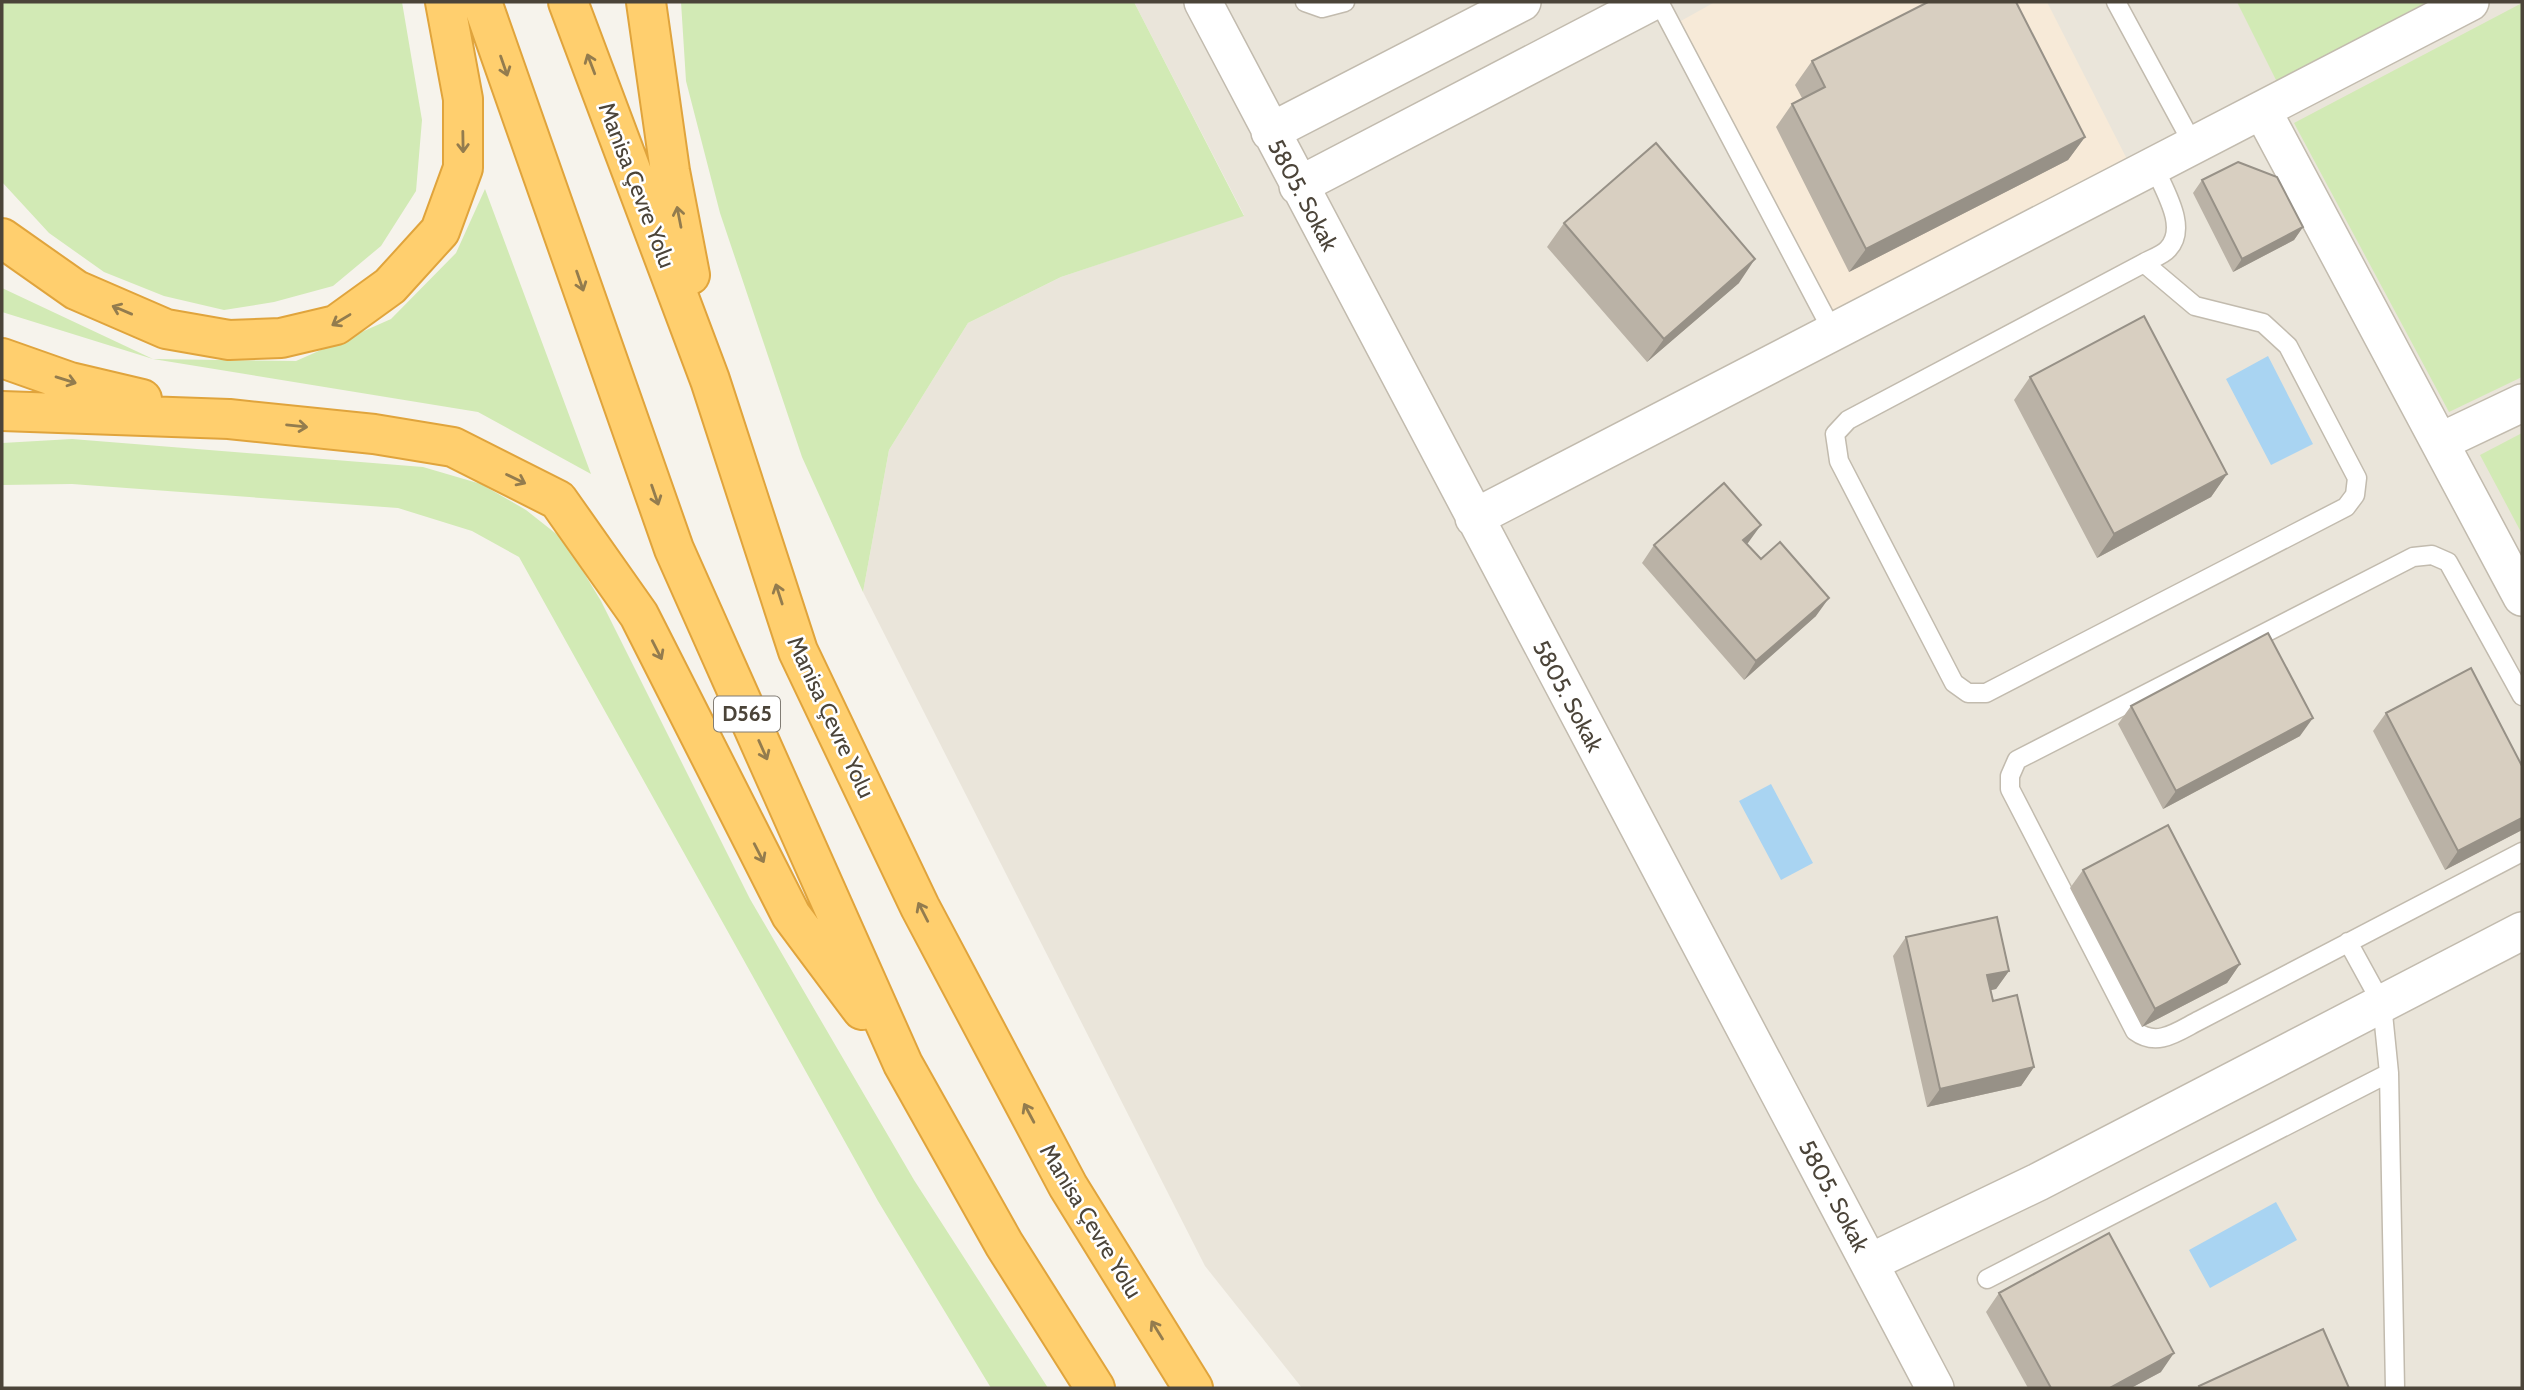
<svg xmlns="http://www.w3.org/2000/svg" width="2524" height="1390" font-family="Cabin,sans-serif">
	<rect width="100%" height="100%" fill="#f6f3ec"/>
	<path fill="#eae5da" d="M 1134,2 L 2522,2 L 2522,1388 L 1302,1388 L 1205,1266 L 863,592 L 889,450 L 968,323 L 1061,277 L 1244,215 Z"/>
	<path fill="#f7ead8" d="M 1715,2 L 2047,2 L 2132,169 L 1839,322 L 1679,22 Z"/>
	<path fill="#d2eab5" d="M 2,2 L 402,2 L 422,120 L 416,191 L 381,246 L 333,286 L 274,302 L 224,310 L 164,296 L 104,272 L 49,233 L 2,182 Z
		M 681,2 L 1134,2 L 1244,216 L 1061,277 L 968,323 L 889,450 L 863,592 L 802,457 L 720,213 L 686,81 Z
		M 2237,2 L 2427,2 L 2277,82 Z
		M 2522,3 L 2522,377 L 2449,412 L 2294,123 Z
		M 485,189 L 591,474 L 478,412 L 153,359 L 2,312 L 2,288 L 153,359 L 296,361 L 391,319 L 456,253 Z
		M 2522,433 L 2522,534 L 2480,455 Z
		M 72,439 L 423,467 L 481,484 L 526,510 L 564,540 L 601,601 L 750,899 L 914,1180 L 1048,1388 L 991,1388 L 878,1201 L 519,557 L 472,531 L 398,508 L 72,484 L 2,485 L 2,443 Z"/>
	<path fill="#a9d4f2" d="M 2268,356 L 2313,444 L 2271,465 L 2226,379 Z
		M 1771,784 L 1813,863 L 1781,880 L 1739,801 Z
		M 2276,1202 L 2297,1240 L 2210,1288 L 2189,1250 Z"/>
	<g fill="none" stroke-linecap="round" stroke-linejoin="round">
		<defs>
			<path id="lane" d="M 1305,2 L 1322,8 L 1345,2
				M 1659,2 L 1833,332
				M 2116,2 L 2194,146
				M 2144,263 L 2195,306 L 2263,323 L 2288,346 L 2357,478 L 2355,495 L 2346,507 L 1986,693 L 1968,693 L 1954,683 L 1839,461 L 1835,434 L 1848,420 L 2144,263 C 2151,259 2163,255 2168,249 C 2189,227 2163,189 2154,166
				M 2522,696 L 2448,562 L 2432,555 L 2413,557 L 2017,760 L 2010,776 L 2010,789 L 2135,1031 C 2158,1048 2178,1031 2200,1020 L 2522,852
				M 2348,942 L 2382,1004 L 2389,1073 L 2395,1388
				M 1987,1279 L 2389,1073"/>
			<path id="street" d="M 1203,2 L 1935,1388
				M 2262,110 L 2522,597
				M 1270,132 L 1522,2
				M 1298,186 L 1651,2
				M 2442,441 L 2522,403
				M 1474,518 L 2470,2
				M 1869,1263 L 2038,1182 L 2522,931"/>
			<path id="highway" d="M 482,2 L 674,549 L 903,1064 L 1004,1244 L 1095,1388
				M 568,2 L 710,380 L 798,651 L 920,907 L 1068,1186 L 1193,1388
				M 646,2 L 670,171 L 690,275
				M 2,238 L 76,290 L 166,329 L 229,340 L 281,338 L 336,325 L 390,286 L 440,231 L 463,168 L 463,99 L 445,2
				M 2,358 L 70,382 L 142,399
				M 2,411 L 229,419 L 374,434 L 453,447 L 558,500 L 639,615 L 791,915 L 862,1010"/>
		</defs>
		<use href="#lane" stroke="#c2bbae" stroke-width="21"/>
		<use href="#street" stroke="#c2bbae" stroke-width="40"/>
		<use href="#highway" stroke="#e0a43c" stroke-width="42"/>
		<use href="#lane" stroke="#fff" stroke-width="18"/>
		<use href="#street" stroke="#fff" stroke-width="37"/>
		<use href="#highway" stroke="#ffcf6e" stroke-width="38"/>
	</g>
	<path fill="#bab2a6" d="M 1812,61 L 2085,137 L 2068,160 L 1849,272 L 1776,127 L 1792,104 L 1802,98 L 1795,85 Z
		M 2202,180 L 2303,227 L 2294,240 L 2233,272 L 2193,193 Z
		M 1564,223 L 1739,283 L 1647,362 L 1547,247 Z
		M 2030,377 L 2227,474 L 2211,497 L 2097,558 L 2014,400 Z
		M 1747,544 L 1816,616 L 1744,680 L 1642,563 L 1654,545 Z
		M 2131,706 L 2300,736 L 2163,809 L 2118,724 Z
		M 2386,713 L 2522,766 L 2522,830 L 2445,870 L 2373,731 Z
		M 2083,870 L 2240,964 L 2227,983 L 2142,1027 L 2070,888 Z
		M 1906,937 L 2009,971 L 1996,989 L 1990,990 L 1993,1001 L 2034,1067 L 2021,1086 L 1927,1107 L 1893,956 Z
		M 1999,1293 L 2161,1372 L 2131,1388 L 2028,1388 L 1986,1312 Z"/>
	<path fill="#979187" d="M 2085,137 L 2068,160 L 1849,272 L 1866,249 Z
		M 2303,227 L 2294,240 L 2233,272 L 2242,259 Z
		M 1755,259 L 1739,283 L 1647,362 L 1664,339 Z
		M 2227,474 L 2211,497 L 2097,558 L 2114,534 Z
		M 1761,525 L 1748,543 L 1731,558 L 1743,540 Z
		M 1829,598 L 1816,616 L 1744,680 L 1756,661 Z
		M 2313,718 L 2300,736 L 2163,809 L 2176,791 Z
		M 2522,818 L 2522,830 L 2445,870 L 2458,851 Z
		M 2240,964 L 2227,983 L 2142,1027 L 2155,1009 Z
		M 2009,971 L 1996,989 L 1974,994 L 1987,975 Z
		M 2034,1067 L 2021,1086 L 1927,1107 L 1940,1089 Z
		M 2174,1353 L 2161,1372 L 2131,1388 L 2110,1388 Z"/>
	<path fill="#d8cfc1" stroke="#979187" stroke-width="2" d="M 1928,2 L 2016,2 L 2085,137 L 1866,249 L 1792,104 L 1825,87 L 1812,61 Z
		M 1656,143 L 1755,259 L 1664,339 L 1564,223 Z
		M 2238,162 L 2277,177 L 2303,227 L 2242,259 L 2202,180 Z
		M 2144,316 L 2227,474 L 2114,534 L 2030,377 Z
		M 1724,483 L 1761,525 L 1743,540 L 1761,559 L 1780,542 L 1829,598 L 1756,661 L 1654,545 Z
		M 2268,633 L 2313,718 L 2176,791 L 2131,706 Z
		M 2471,668 L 2522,766 L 2522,818 L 2458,851 L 2386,713 Z
		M 2168,825 L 2240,964 L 2155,1009 L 2083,870 Z
		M 1997,917 L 2009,971 L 1987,975 L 1993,1001 L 2017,995 L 2034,1067 L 1940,1089 L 1906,937 Z
		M 2109,1233 L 2174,1353 L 2110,1388 L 2051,1388 L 1999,1293 Z
		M 2323,1329 L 2349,1388 L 2200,1388 L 2199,1386 Z"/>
	<defs><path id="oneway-shaft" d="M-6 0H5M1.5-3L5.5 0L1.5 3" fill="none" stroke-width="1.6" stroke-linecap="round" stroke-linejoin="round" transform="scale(1.75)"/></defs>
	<g stroke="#937c4e">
		<use href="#oneway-shaft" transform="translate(591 64) rotate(-111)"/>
		<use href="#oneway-shaft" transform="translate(504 66) rotate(71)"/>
		<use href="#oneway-shaft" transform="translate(463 142) rotate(89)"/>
		<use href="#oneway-shaft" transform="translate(679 217) rotate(-101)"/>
		<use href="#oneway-shaft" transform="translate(580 281) rotate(71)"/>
		<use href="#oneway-shaft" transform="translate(122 310) rotate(-157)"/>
		<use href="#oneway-shaft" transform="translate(341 320) rotate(149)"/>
		<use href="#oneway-shaft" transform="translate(66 380) rotate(17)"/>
		<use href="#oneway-shaft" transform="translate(297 426) rotate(6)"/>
		<use href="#oneway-shaft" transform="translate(516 479) rotate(26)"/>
		<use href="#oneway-shaft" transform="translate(655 495) rotate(71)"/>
		<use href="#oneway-shaft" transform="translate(779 594) rotate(-108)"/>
		<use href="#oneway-shaft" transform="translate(657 650) rotate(63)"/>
		<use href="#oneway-shaft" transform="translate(763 750) rotate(66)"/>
		<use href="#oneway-shaft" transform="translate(759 853) rotate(63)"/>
		<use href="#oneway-shaft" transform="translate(923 912) rotate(-117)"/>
		<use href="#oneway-shaft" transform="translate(1029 1113) rotate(-118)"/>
		<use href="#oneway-shaft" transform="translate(1157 1330) rotate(-122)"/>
	</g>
	<g text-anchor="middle" stroke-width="5" stroke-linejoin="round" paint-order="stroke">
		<rect fill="#fff" stroke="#817c74" stroke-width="2" x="714" y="696.5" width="66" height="35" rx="5"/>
		<g font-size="21" font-weight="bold" fill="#4b4439">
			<text x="747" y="721">D565</text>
		</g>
		<g font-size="23" fill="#4b4439" stroke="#fff">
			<text transform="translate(637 185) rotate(69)" y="8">Manisa Çevre Yolu</text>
			<text transform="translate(1303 195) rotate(62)" y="8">5805. Sokak</text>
			<text transform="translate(1568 696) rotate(62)" y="8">5805. Sokak</text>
			<text transform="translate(831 717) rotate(65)" y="8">Manisa Çevre Yolu</text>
			<text transform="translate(1834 1196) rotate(62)" y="8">5805. Sokak</text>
			<text transform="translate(1091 1221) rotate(59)" y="8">Manisa Çevre Yolu</text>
		</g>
	</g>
	<rect width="2524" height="1390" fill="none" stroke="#4b4439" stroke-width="7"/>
</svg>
